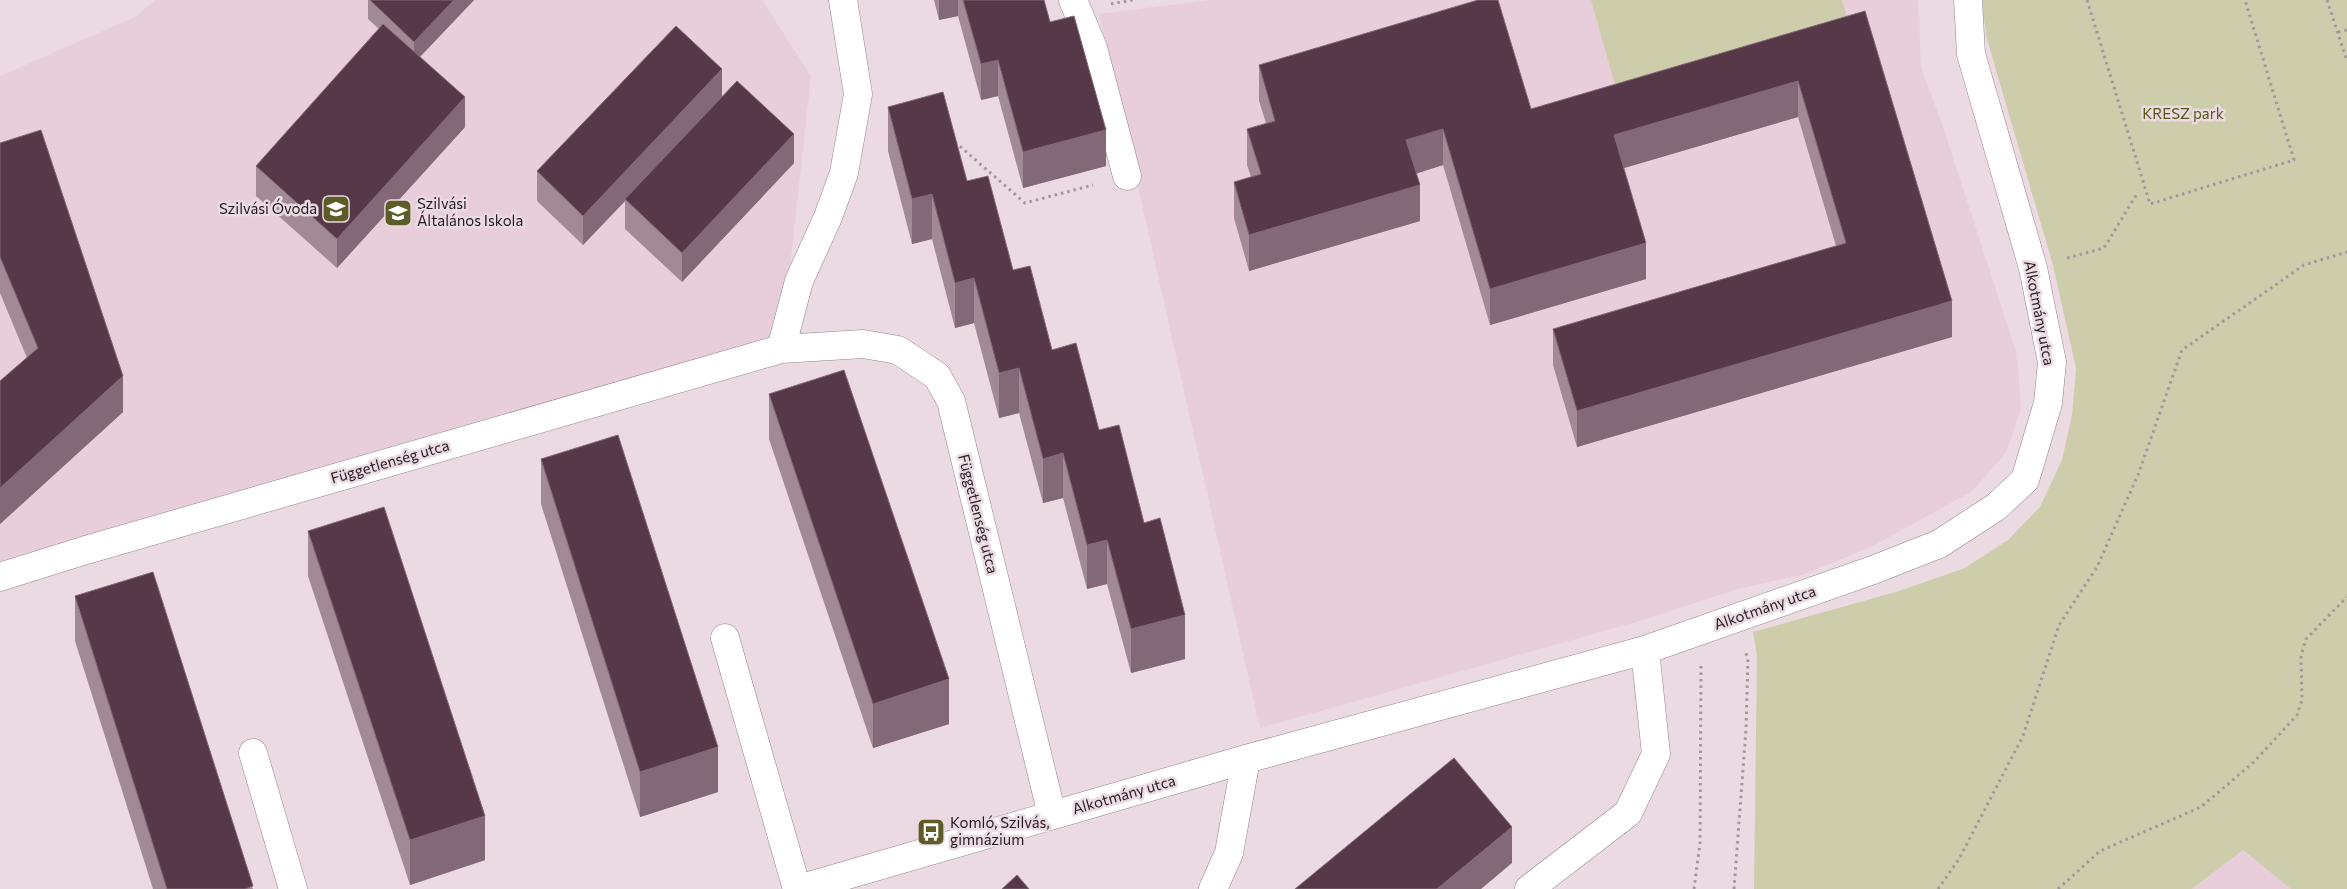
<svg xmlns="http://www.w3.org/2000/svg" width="2347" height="889" font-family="Commissioner,sans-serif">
	<rect width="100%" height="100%" fill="#ebdae2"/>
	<path fill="#e7ceda" d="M 155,0 L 762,0 L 811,76 L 781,349 L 0,577 L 0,76 L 135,17 Z
		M 1209,0 L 1918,0 L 1921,68 L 1940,118 L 2017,354 L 2021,409 L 2005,454 L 1971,492 L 1871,547 L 1805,574 L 1738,589 L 1636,622 L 1260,728 L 1099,14 Z
		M 2243,850 L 2291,889 L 2192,889 Z"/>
	<path fill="#cdcdab" d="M 1591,0 L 1842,0 L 1850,28 L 1617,92 Z
		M 1981,0 L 2347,0 L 2347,889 L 2291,889 L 2243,850 L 2192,889 L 1754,889 L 1757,656 L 1753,632 L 1899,591 L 1965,568 L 2008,540 L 2040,507 L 2062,460 L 2072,415 L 2076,368 L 2053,265 L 1987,39 Z"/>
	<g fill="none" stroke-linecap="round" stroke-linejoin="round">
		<defs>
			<path id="minor" d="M 1073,0 L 1093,48 L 1127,176
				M 781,349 L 799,281 L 828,217 L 844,173 L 858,94 L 843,0
				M 0,577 L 86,550 L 781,349 L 863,344 L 898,350 L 937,376 L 951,401 L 1052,815
				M 725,638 L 797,889
				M 253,753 L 293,889
				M 799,889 L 1246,759 L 1645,650 L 1873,570 L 1939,544 L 1996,507 L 2025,480 L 2048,403 L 2052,362 L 2033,268 L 1971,54 L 1968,0
				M 1213,889 L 1229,853 L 1246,759
				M 1529,889 L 1628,813 L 1656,754 L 1645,650"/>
		</defs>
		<use href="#minor" stroke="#94848c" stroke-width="29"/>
		<path stroke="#a3969c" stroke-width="3" stroke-dasharray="2.5 4" stroke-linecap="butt" d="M 2087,0 L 2150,204 L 2294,160 L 2245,0
			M 2327,0 L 2347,61
			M 1111,4 L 1133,0
			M 2338,32 L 2347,30
			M 955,142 L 1025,203 L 1093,185
			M 2067,258 L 2104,248 L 2138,192
			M 1694,889 L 1700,843 L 1701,666
			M 1734,889 L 1746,729 L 1748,659 L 1745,651
			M 1938,889 L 1959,859 L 2023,736 L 2059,625 L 2097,567 L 2138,475 L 2182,350 L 2304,265 L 2347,252
			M 2058,889 L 2100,851 L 2201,807 L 2255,761 L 2297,715 L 2302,700 L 2301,656 L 2306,639 L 2347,597"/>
		<use href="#minor" stroke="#fff" stroke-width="28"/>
	</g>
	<path fill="#a18996" d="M 368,0 L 474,0 L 420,57 L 465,127 L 337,268 L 256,196 L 256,166 L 379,29 L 368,19 Z
		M 934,0 L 1044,0 L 1050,22 L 1106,166 L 1023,188 L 998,96 L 981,100 L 958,16 L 939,20 Z
		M 1865,11 L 1952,337 L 1577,447 L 1553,365 L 1553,329 L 1836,246 L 1798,117 L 1624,168 L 1646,279 L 1490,325 L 1443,165 L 1416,173 L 1420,221 L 1249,271 L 1234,218 L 1234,182 L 1251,177 L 1247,165 L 1247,129 L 1266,123 L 1259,101 L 1259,65 L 1531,109 Z
		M 722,96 L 794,163 L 682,282 L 625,229 L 625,201 L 583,245 L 537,201 L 537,171 Z
		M 888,107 L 967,181 L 1052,350 L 1099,430 L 1144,523 L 1185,659 L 1131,673 L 1107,584 L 1087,589 L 1063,498 L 1043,503 L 1019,413 L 999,418 L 974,323 L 955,328 L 932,239 L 912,244 L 888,151 Z
		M 0,143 L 123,412 L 0,524 L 0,381 L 27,358 L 0,293 Z
		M 769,394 L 949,724 L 873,748 L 769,439 Z
		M 541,459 L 718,792 L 640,817 L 541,504 Z
		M 308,531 L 485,860 L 410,885 L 308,576 Z
		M 75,596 L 253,889 L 153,889 L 75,641 Z"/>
	<path fill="#836977" d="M 454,0 L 474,0 L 414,63 L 414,42 Z
		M 939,0 L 958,0 L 958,16 L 939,20 Z
		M 998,60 L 998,96 L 981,100 L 981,64 Z
		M 722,69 L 722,99 L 625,199 L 625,201 L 583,245 L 583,216 Z
		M 1798,81 L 1798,117 L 1614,171 L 1614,135 Z
		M 465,97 L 465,127 L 337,268 L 337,239 Z
		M 1443,129 L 1443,165 L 1406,177 L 1406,140 Z
		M 1106,130 L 1106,166 L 1023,188 L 1023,152 Z
		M 794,134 L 794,163 L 682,282 L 682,253 Z
		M 1420,185 L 1420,221 L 1249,271 L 1249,235 Z
		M 932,194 L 932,239 L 912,244 L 912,199 Z
		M 1646,243 L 1646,279 L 1490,325 L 1490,289 Z
		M 974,278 L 974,323 L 955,328 L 955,283 Z
		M 1952,301 L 1952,337 L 1577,447 L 1577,411 Z
		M 1019,368 L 1019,413 L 999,418 L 999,373 Z
		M 123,376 L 123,412 L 0,524 L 0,488 Z
		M 1063,453 L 1063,498 L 1043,503 L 1043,459 Z
		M 1107,540 L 1107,584 L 1087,589 L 1087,545 Z
		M 1185,615 L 1185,659 L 1131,673 L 1131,629 Z
		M 949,679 L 949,724 L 873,748 L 873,704 Z
		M 718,747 L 718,792 L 640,817 L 640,772 Z
		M 485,816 L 485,860 L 410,885 L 410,840 Z
		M 1512,827 L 1512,863 L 1481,889 L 1437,889 Z"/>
	<path fill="#573849" stroke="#836977" d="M 370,0 L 454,0 L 414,42 Z
		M 963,0 L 1044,0 L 1050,22 L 1074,16 L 1106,130 L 1023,152 L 998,60 L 981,64 Z
		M 1478,0 L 1498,0 L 1531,109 L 1865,11 L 1952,301 L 1577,411 L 1553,329 L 1846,243 L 1798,81 L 1614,135 L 1646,243 L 1490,289 L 1443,129 L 1406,140 L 1420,185 L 1249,235 L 1234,182 L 1261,174 L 1247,129 L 1275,121 L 1259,65 Z
		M 383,24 L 465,97 L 337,239 L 256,166 Z
		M 676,26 L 722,69 L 583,216 L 537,171 Z
		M 737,81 L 794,134 L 682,253 L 625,199 Z
		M 943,92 L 967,181 L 988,176 L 1013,270 L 1030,266 L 1052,350 L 1076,343 L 1099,430 L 1119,425 L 1144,523 L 1160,518 L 1185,615 L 1131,629 L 1107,540 L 1087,545 L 1063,453 L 1043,459 L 1019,368 L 999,373 L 974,278 L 955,283 L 932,194 L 912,199 L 888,107 Z
		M 41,130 L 123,376 L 0,488 L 0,381 L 38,348 L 0,257 L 0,143 Z
		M 844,370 L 949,679 L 873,704 L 769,394 Z
		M 618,435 L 718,747 L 640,772 L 541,459 Z
		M 384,507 L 485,816 L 410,840 L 308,531 Z
		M 153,572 L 253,886 L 245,889 L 167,889 L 75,596 Z
		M 1454,758 L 1512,827 L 1437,889 L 1295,889 Z
		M 1017,875 L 1029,889 L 1002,889 Z"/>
	<defs>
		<symbol id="school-square" viewBox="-11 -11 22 22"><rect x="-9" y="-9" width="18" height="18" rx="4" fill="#5d5b27" stroke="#ebdae2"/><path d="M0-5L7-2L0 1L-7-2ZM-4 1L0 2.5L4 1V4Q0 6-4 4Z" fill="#fff"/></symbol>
		<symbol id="bus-square" viewBox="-11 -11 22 22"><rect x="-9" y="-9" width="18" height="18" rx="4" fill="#5d5b27" stroke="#ebdae2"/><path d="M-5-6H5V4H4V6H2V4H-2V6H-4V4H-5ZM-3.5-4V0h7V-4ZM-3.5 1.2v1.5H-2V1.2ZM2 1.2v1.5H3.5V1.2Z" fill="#fff"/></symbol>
	</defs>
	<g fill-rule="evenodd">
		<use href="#school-square" x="320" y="193" width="32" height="32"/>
		<use href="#school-square" x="382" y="197" width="32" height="32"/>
		<use href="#bus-square" x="915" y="816" width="32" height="32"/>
	</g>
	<g text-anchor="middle" stroke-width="5" stroke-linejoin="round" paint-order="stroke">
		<g font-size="15" fill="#585519" stroke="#ebdae2">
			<text x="2183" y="119">KRESZ park</text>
		</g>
		<g font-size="15" fill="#211b1e" stroke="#ebdae2" text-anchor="start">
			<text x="417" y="209">Szilvási<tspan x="417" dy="17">Általános Iskola</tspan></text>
			<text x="317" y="214" text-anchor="end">Szilvási Óvoda</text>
			<text x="950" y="828">Komló, Szilvás,<tspan x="950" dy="17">gimnázium</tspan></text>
		</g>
		<g font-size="15" fill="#211b1e" stroke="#ebdae2">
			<text transform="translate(2039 313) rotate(79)" y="5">Alkotmány utca</text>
			<text transform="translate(390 462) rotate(-16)" y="5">Függetlenség utca</text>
			<text transform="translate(978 514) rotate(76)" y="5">Függetlenség utca</text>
			<text transform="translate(1765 608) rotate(-19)" y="5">Alkotmány utca</text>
			<text transform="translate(1124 795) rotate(-16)" y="5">Alkotmány utca</text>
		</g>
	</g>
</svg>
